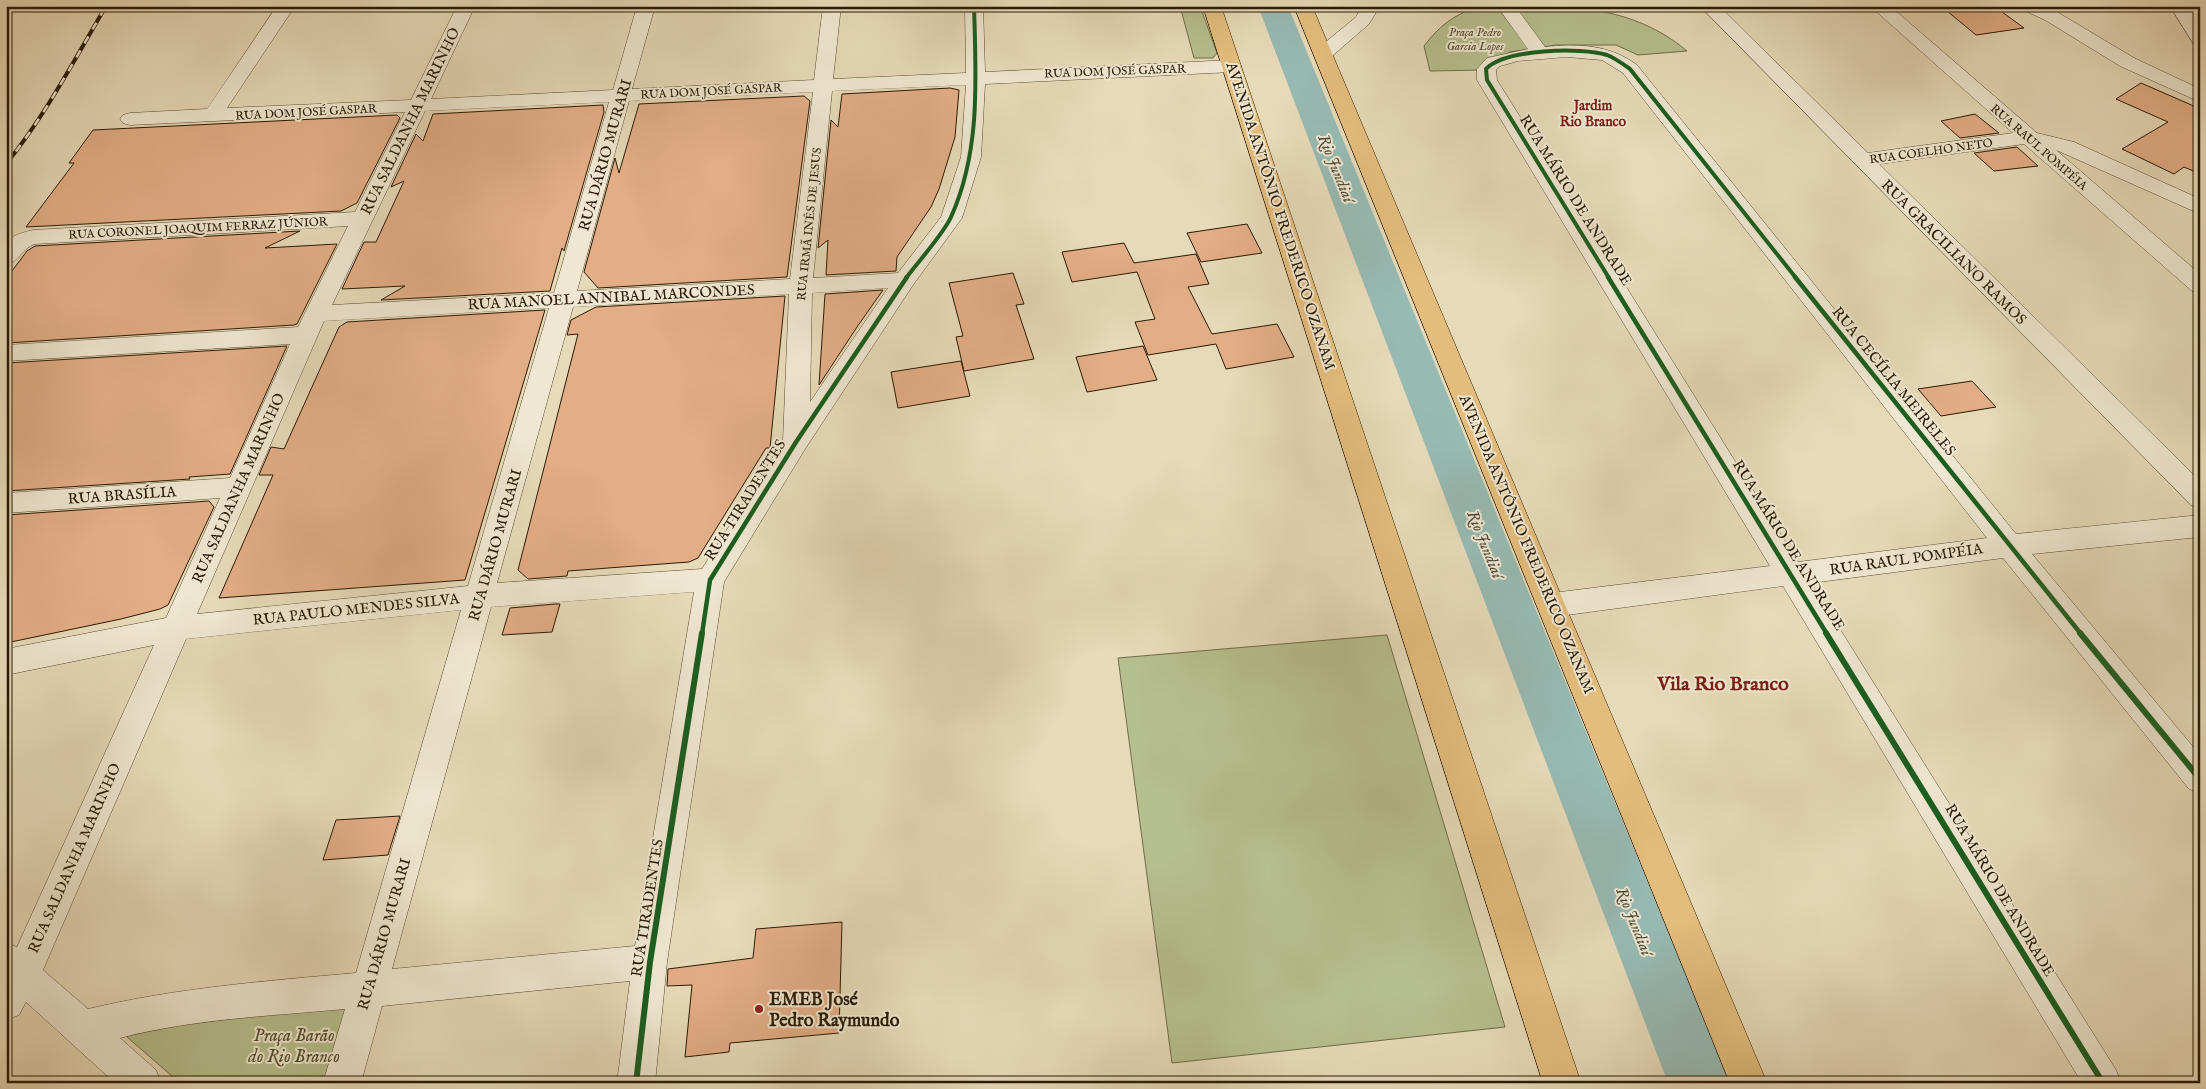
<svg xmlns="http://www.w3.org/2000/svg" width="2206" height="1089" font-family="'IM FELL English',serif">
	<rect width="100%" height="100%" fill="#e7dab8"/>
	<filter id="stains"><feTurbulence type="fractalNoise" baseFrequency=".004" numOctaves="4"/><feColorMatrix values="0 0 0 0 .2 0 0 0 0 .09 0 0 0 0 .02 0 0 0 .5 -.17"/></filter>
	<radialGradient id="worn" r=".72"><stop offset=".6" stop-color="#630" stop-opacity="0"/><stop offset="1" stop-color="#630" stop-opacity=".3"/></radialGradient>
	<path fill="#b6bf8e" stroke="#706c49" d="M 1180,6 L 1200,6 L 1217,53 L 1213,58 L 1194,58 Z
		M 1479,6 C 1556,6 1626,0 1687,51 L 1638,55 L 1616,45 L 1556,45 L 1510,52 L 1482,70 L 1430,71 L 1424,46 C 1440,25 1454,15 1479,6 Z
		M 1387,635 L 1505,1027 L 1172,1063 L 1118,658 Z
		M 348,1001 L 327,1083 L 180,1083 L 119,1030 Z"/>
	<g fill="none" stroke-linecap="round" stroke-linejoin="round">
		<path fill="#97bab3" fill-rule="evenodd" d="M 1258,6 L 1288,6 L 1730,1083 L 1668,1083 Z"/>
	</g>
	<path fill="#e3ad85" stroke="#291a04" d="M 1941,6 L 1994,6 L 2024,28 L 1976,35 Z
		M 2141,83 L 2196,107 L 2200,105 L 2200,174 L 2184,167 L 2174,174 L 2122,149 L 2168,122 L 2116,99 Z
		M 950,88 L 959,90 L 955,137 L 939,189 L 931,207 L 897,257 L 896,271 L 826,275 L 828,240 L 818,248 L 831,120 L 838,127 L 842,94 Z
		M 804,96 L 810,101 L 787,277 L 598,288 L 584,272 L 615,158 L 619,173 L 639,104 Z
		M 603,105 L 604,112 L 564,251 L 562,248 L 550,291 L 381,300 L 405,286 L 342,289 L 364,242 L 376,242 L 404,181 L 391,187 L 416,134 L 423,141 L 433,114 Z
		M 1975,114 L 1999,133 L 1960,138 L 1941,121 Z
		M 397,115 L 400,118 L 357,203 L 341,211 L 26,227 L 74,163 L 69,163 L 93,130 Z
		M 2017,147 L 2038,166 L 1994,171 L 1974,153 Z
		M 1247,224 L 1262,253 L 1201,262 L 1187,233 Z
		M 300,231 L 265,248 L 337,244 L 297,324 L 294,325 L 6,343 L 6,279 L 27,251 L 35,246 Z
		M 1124,243 L 1134,263 L 1196,254 L 1209,284 L 1188,287 L 1212,334 L 1277,324 L 1294,357 L 1226,369 L 1216,344 L 1148,355 L 1135,322 L 1155,319 L 1137,272 L 1072,282 L 1062,252 Z
		M 1013,273 L 1024,304 L 1016,305 L 1034,359 L 964,371 L 956,337 L 963,336 L 949,283 Z
		M 883,290 L 857,327 L 819,385 L 825,294 Z
		M 785,296 L 770,448 L 766,448 L 698,558 L 689,562 L 568,571 L 567,576 L 528,579 L 518,570 L 578,334 L 567,335 L 571,320 L 596,307 Z
		M 545,310 L 465,580 L 219,598 L 273,475 L 259,475 L 271,447 L 284,449 L 339,327 L 347,322 Z
		M 287,346 L 230,474 L 189,477 L 190,479 L 6,491 L 6,363 Z
		M 1143,346 L 1157,380 L 1087,392 L 1076,357 Z
		M 961,361 L 970,396 L 898,408 L 891,372 Z
		M 1972,381 L 1996,407 L 1941,416 L 1918,389 Z
		M 209,501 L 214,507 L 168,605 L 160,609 L 121,619 L 6,643 L 6,515 Z
		M 555,604 L 560,604 L 552,632 L 502,635 L 510,608 Z
		M 400,816 L 388,855 L 323,860 L 336,820 Z
		M 842,922 L 839,1033 L 730,1043 L 729,1052 L 685,1057 L 692,985 L 667,986 L 668,969 L 753,958 L 756,929 Z"/>
	<g fill="none" stroke-linecap="round" stroke-linejoin="round">
		<defs>
			<path id="minor" d="M 277,6 L 295,6 L 227,108 L 411,100 L 457,6 L 475,6 L 431,99 L 613,90 L 637,6 L 655,6 L 632,89 L 814,80 L 823,6 L 841,6 L 833,79 L 966,73 L 965,6 L 983,6 L 985,72 L 1232,60 L 1239,62 L 1241,66 L 1239,70 L 1232,72 L 985,84 L 981,157 L 962,218 L 913,285 L 805,449 L 724,582 L 667,962 L 655,1083 L 617,1083 L 630,981 L 382,1006 L 361,1083 L 323,1083 L 345,1009 C 270,1016 193,1019 120,1038 L 156,1070 L 161,1083 L 115,1083 L 26,1002 L 19,1015 L 6,1020 L 6,943 L 17,947 L 154,645 L 6,675 L 6,649 L 166,618 L 220,498 L 6,513 L 6,493 L 230,478 L 290,344 L 6,361 L 6,345 L 298,327 L 348,226 L 35,244 C 22,248 19,262 6,265 C 6,238 6,237 33,230 L 355,212 L 405,112 L 130,125 L 123,123 L 120,119 L 123,115 L 130,113 L 207,109 ZM 966,85 L 961,157 L 941,217 L 898,273 L 813,278 L 832,91 ZM 813,92 L 790,279 L 577,291 L 629,101 ZM 609,102 L 554,293 L 332,305 L 425,111 ZM 888,288 L 810,402 L 812,293 ZM 789,294 L 783,441 L 702,569 L 497,583 L 573,307 ZM 549,308 L 468,586 L 197,614 L 324,321 ZM 694,592 L 635,946 L 392,969 L 491,607 ZM 461,610 L 356,973 C 266,981 176,988 88,1009 L 43,970 L 186,639 Z
				M 1362,6 L 1380,6 L 1369,24 L 1330,58 L 1323,60 L 1316,58 L 1314,54 L 1316,50 L 1356,17 Z
				M 1497,6 L 1515,6 L 1545,47 C 1580,44 1608,44 1637,65 L 2016,534 L 2200,515 L 2200,537 L 2032,554 L 2200,755 L 2200,793 L 2189,789 L 2003,558 L 1811,583 L 2116,1070 L 2121,1083 L 2082,1083 L 1783,586 L 1552,617 L 1542,613 L 1538,605 L 1542,597 L 1552,593 L 1770,566 L 1477,80 L 1477,69 L 1487,58 L 1528,49 ZM 1567,57 L 1602,60 L 1623,73 L 1987,538 L 1798,562 L 1497,80 L 1496,70 L 1500,66 L 1518,61 Z
				M 1700,6 L 1719,6 L 1868,153 L 2013,133 L 1870,6 L 1890,6 L 2037,133 L 2074,142 L 2200,199 L 2200,214 L 2056,150 L 2200,274 L 2200,293 L 2192,291 L 2024,144 L 1879,164 L 2200,481 L 2200,508 L 2191,505 Z
				M 2020,6 L 2044,6 L 2057,12 L 2134,58 L 2200,89 L 2200,102 L 2120,66 L 2045,20 L 2023,10 Z
				M 2170,6 L 2188,6 L 2200,24 L 2200,44 L 2193,43 Z"/>
			<path id="major" d="M 1203,6 L 1221,6 L 1581,1083 L 1543,1083 Z
				M 1294,6 L 1312,6 L 1767,1083 L 1730,1083 Z"/>
		</defs>
		<use href="#minor" stroke="#584a31" stroke-width="1"/>
		<use href="#major" stroke="#291a04" stroke-width="1"/>
		<use href="#minor" fill="#efe7d1" fill-rule="evenodd"/>
		<use href="#major" fill="#e4bd7c" fill-rule="evenodd"/>
		<defs>
			<path id="rail" d="M 6,164 C 45,116 75,59 106,6"/>
		</defs>
		<use href="#rail" stroke="#291a04" stroke-width="4"/>
		<use href="#rail" stroke="#efe7d1" stroke-width="2.5" stroke-dasharray="8" stroke-linecap="butt"/>
		<defs>
			<path id="cycleway-far2" d="M 906,278 C 918,262 944,233 951,217 C 981,151 976,77 974,6
				M 1609,278 L 1487,80 L 1486,69 C 1505,49 1581,47 1607,55 C 1615,58 1623,64 1630,69 L 1796,278"/>
			<path id="cycleway-far1" d="M 1608,277 L 1827,634
				M 1795,277 L 2081,634
				M 702,634 L 710,580 L 796,442 L 907,277"/>
			<path id="cycleway" d="M 1826,633 L 2103,1083
				M 2080,633 L 2200,779
				M 636,1083 L 650,962 L 702,633"/>
		</defs>
		<use href="#cycleway-far2" stroke="#efe7d1" stroke-width="6"/>
		<use href="#cycleway-far1" stroke="#efe7d1" stroke-width="8"/>
		<use href="#cycleway" stroke="#efe7d1" stroke-width="9"/>
		<use href="#cycleway-far2" stroke="#1b5e20" stroke-width="4"/>
		<use href="#cycleway-far1" stroke="#1b5e20" stroke-width="4.5"/>
		<use href="#cycleway" stroke="#1b5e20" stroke-width="6"/>
	</g>
	<circle fill="#8f2418" stroke="#efe7d1" stroke-width="2" cx="759" cy="1009" r="5"/>
	<g text-anchor="middle" stroke-width="4" stroke-linejoin="round" paint-order="stroke">
		<g font-size="12" font-style="italic" fill="#534c2d" stroke="#efe7d1">
			<text x="1475" y="36">Praça Pedro<tspan x="1475" dy="14">Garcia Lopes</tspan></text>
		</g>
		<g font-size="12" fill="#291a04" stroke="#efe7d1">
			<text transform="translate(1115 71) rotate(-2)" y="4">RUA DOM JOSÉ GASPAR</text>
			<text transform="translate(711 91) rotate(-3)" y="4">RUA DOM JOSÉ GASPAR</text>
			<text transform="translate(306 112) rotate(-3)" y="4">RUA DOM JOSÉ GASPAR</text>
			<text transform="translate(2039 147) rotate(41)" y="4">RUA RAUL POMPÉIA</text>
			<text transform="translate(1931 151) rotate(-8)" y="4">RUA COELHO NETO</text>
			<text transform="translate(809 224) rotate(-84)" y="4">RUA IRMÃ INÊS DE JESUS</text>
			<text transform="translate(198 228) rotate(-3)" y="4">RUA CORONEL JOAQUIM FERRAZ JÚNIOR</text>
		</g>
		<g font-size="14" font-weight="bold" fill="#7a1f14" stroke="#efe7d1">
			<text x="1593" y="110">Jardim<tspan x="1593" dy="16">Rio Branco</tspan></text>
		</g>
		<g font-size="15" fill="#291a04" stroke="#efe7d1">
			<text transform="translate(410 121) rotate(-64)" y="5">RUA SALDANHA MARINHO</text>
			<text transform="translate(605 155) rotate(-74)" y="5">RUA DÁRIO MURARI</text>
			<text transform="translate(1576 200) rotate(58)" y="5">RUA MÁRIO DE ANDRADE</text>
			<text transform="translate(1281 216) rotate(72)" y="5">AVENIDA ANTÔNIO FREDERICO OZANAM</text>
			<text transform="translate(1954 252) rotate(45)" y="5">RUA GRACILIANO RAMOS</text>
			<text transform="translate(611 297) rotate(-3)" y="5">RUA MANOEL ANNIBAL MARCONDES</text>
			<text transform="translate(1894 381) rotate(51)" y="5">RUA CECÍLIA MEIRELES</text>
			<text transform="translate(238 488) rotate(-66)" y="5">RUA SALDANHA MARINHO</text>
			<text transform="translate(122 495) rotate(-4)" y="5">RUA BRASÍLIA</text>
			<text transform="translate(745 500) rotate(-58)" y="5">RUA TIRADENTES</text>
			<text transform="translate(1527 544) rotate(67)" y="5">AVENIDA ANTÔNIO FREDERICO OZANAM</text>
			<text transform="translate(495 545) rotate(-74)" y="5">RUA DÁRIO MURARI</text>
			<text transform="translate(1789 545) rotate(58)" y="5">RUA MÁRIO DE ANDRADE</text>
			<text transform="translate(1906 559) rotate(-8)" y="5">RUA RAUL POMPÉIA</text>
			<text transform="translate(356 609) rotate(-6)" y="5">RUA PAULO MENDES SILVA</text>
			<text transform="translate(74 858) rotate(-66)" y="5">RUA SALDANHA MARINHO</text>
			<text transform="translate(2000 890) rotate(59)" y="5">RUA MÁRIO DE ANDRADE</text>
			<text transform="translate(647 908) rotate(-81)" y="5">RUA TIRADENTES</text>
			<text transform="translate(384 934) rotate(-74)" y="5">RUA DÁRIO MURARI</text>
		</g>
		<g font-size="16" font-style="italic" fill="#4a4a39" stroke="#efe7d1">
			<text transform="translate(1337 168) rotate(68)" y="6">Rio Jundiaí</text>
			<text transform="translate(1486 544) rotate(68)" y="6">Rio Jundiaí</text>
			<text transform="translate(1635 921) rotate(68)" y="6">Rio Jundiaí</text>
		</g>
		<g font-size="18" font-weight="bold" fill="#291a04" stroke="#efe7d1" text-anchor="start">
			<text x="769" y="1005">EMEB José<tspan x="769" dy="21">Pedro Raymundo</tspan></text>
		</g>
		<g font-size="18" font-style="italic" fill="#534c2d" stroke="#efe7d1">
			<text x="294" y="1041">Praça Barão<tspan x="294" dy="21">do Rio Branco</tspan></text>
		</g>
		<g font-size="20" font-weight="bold" fill="#7a1f14" stroke="#efe7d1">
			<text x="1723" y="690">Vila Rio Branco</text>
		</g>
	</g>
	<rect width="2206" height="1089" fill="none" stroke="#e7dab8" stroke-width="25"/>
	<rect x="8" y="8" width="2191" height="1074" fill="none" stroke="#291a04" stroke-width="2.5"/>
	<rect x="12" y="12" width="2181" height="1064" fill="none" stroke="#291a04"/>
	<rect width="100%" height="100%" filter="url(#stains)"/>
	<rect width="100%" height="100%" fill="url(#worn)"/>
</svg>
